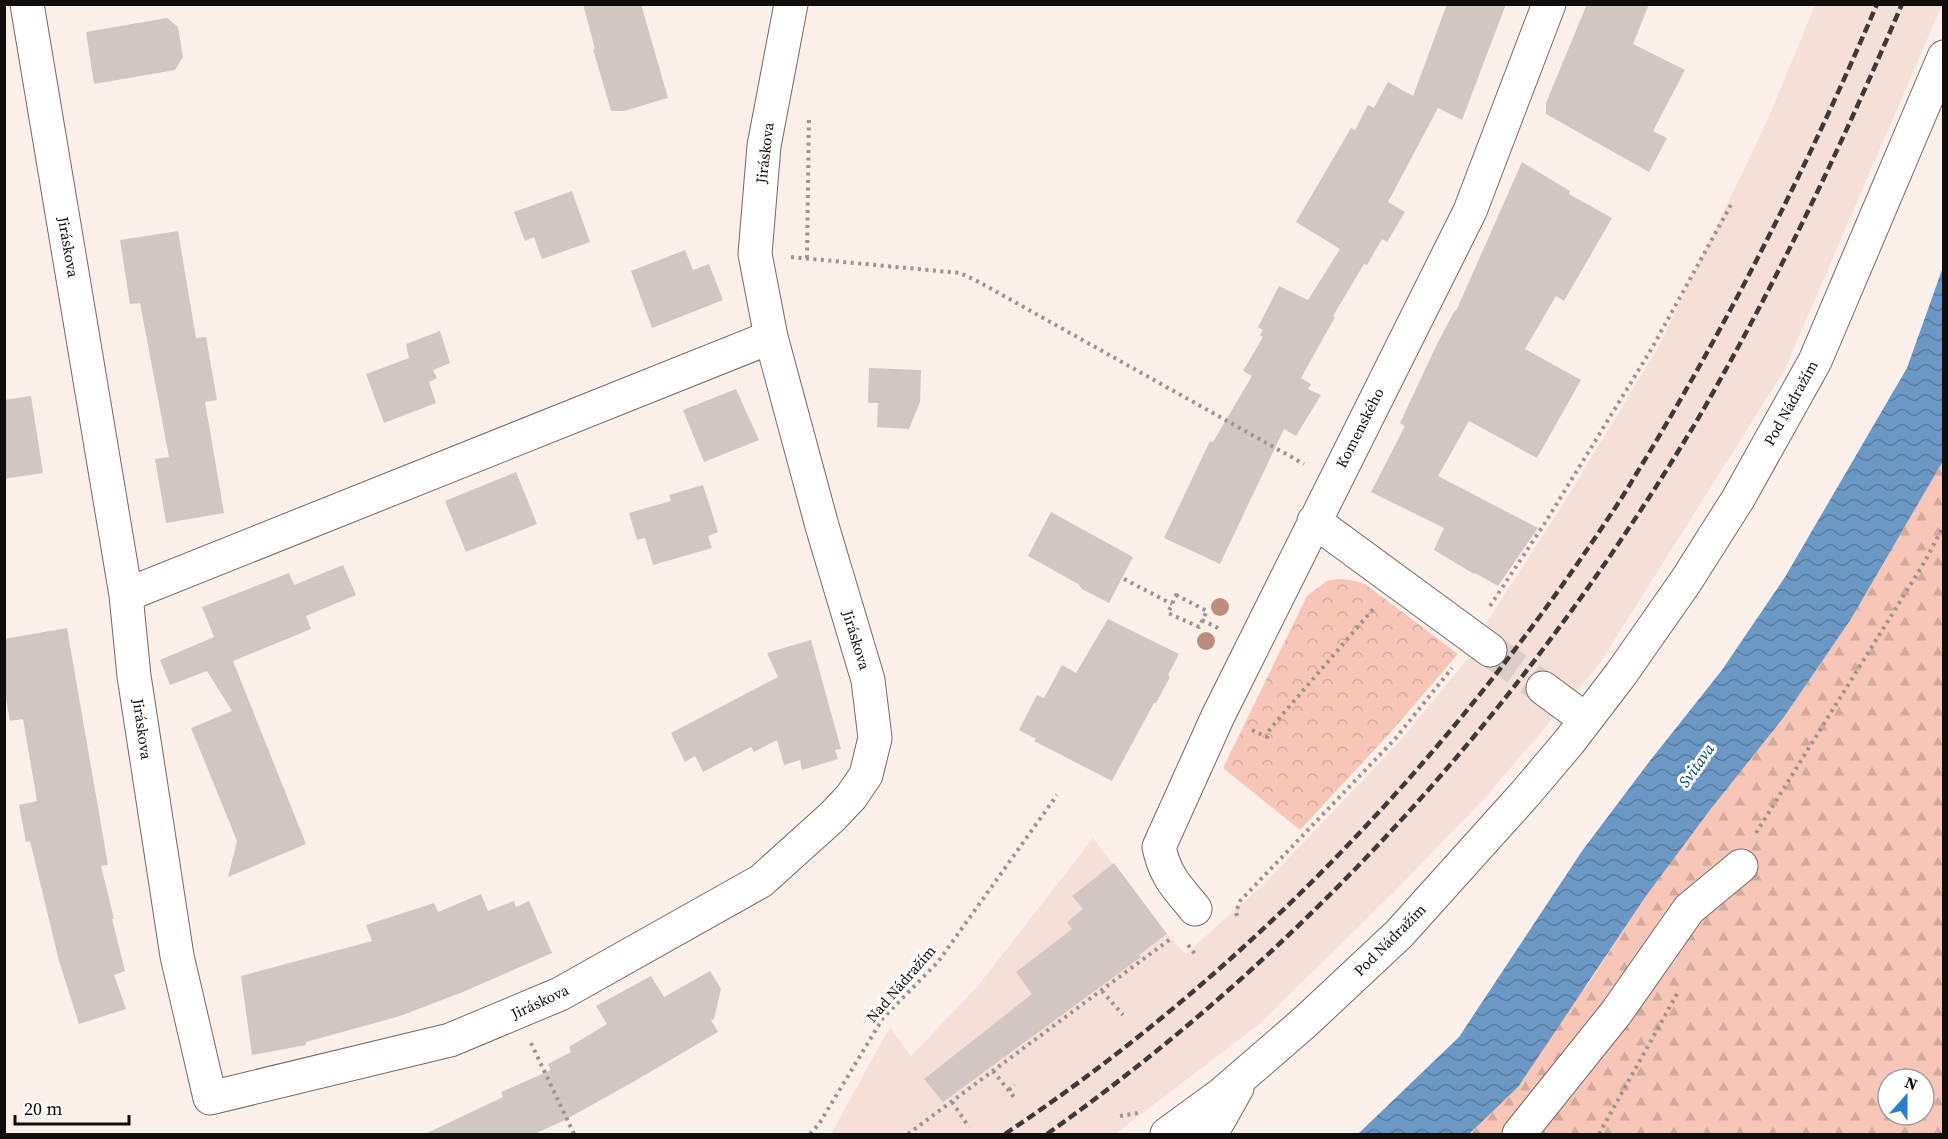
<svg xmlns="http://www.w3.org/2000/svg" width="1948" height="1139" font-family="'Source Serif 4',serif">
	<defs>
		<pattern id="forest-firs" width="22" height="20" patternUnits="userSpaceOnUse" patternTransform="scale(1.5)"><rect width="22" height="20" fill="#f7c6b6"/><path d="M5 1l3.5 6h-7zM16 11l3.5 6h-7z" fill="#d3a99b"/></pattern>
		<pattern id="park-crowns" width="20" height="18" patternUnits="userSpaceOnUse" patternTransform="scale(1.5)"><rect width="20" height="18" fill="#f7c6b6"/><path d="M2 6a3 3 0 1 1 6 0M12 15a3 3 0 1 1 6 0" fill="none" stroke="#d3a99b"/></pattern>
		<pattern id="water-waves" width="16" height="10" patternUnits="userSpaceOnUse" patternTransform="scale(1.5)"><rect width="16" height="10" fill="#6c98c5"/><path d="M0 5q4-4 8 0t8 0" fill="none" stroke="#577a9e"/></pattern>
	</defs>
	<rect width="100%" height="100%" fill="#fbefea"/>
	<path fill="#f4e0d9" d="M 1815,5 L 1942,5 L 1784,371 L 1598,666 L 1483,800 L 1397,889 L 1262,1022 L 1115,1134 L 831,1134 L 890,1027 L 911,1056 L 977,987 L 1093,838 L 1167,934 L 1186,954 L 1264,884 L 1401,740 L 1470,656 L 1488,620 L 1562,506 L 1659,346 L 1768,119 Z"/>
	<path fill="url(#forest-firs)" fill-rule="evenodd" d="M 1943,461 L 1943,1134 L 1471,1134 L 1588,984 L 1646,896 L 1710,810 L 1784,717 L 1851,619 ZM 1888,1079 L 1924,1079 L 1924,1115 L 1888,1115 Z"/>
	<path fill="url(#park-crowns)" d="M 1338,579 L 1351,580 L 1365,584 L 1458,654 L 1390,733 L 1300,830 L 1223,768 L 1307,596 L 1327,581 Z"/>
	<path fill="url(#water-waves)" d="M 1943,267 L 1943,461 L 1851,619 L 1784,717 L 1710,810 L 1646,896 L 1518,1087 L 1469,1134 L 1358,1134 L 1459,1037 L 1582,851 L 1649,762 L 1722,670 L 1785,577 L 1907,368 Z"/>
	<path fill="#d2c6c2" d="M 583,4 L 641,4 L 668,98 L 624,111 L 611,111 L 593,49 L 595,49 Z
		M 1447,4 L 1506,4 L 1462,120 L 1438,108 L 1388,202 L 1405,212 L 1387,242 L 1382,239 L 1367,265 L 1364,264 L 1333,316 L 1335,317 L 1301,378 L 1311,384 L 1308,389 L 1321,395 L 1296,436 L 1284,429 L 1220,564 L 1164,538 L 1210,441 L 1213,442 L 1252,376 L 1243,371 L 1263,337 L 1260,335 L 1263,330 L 1258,327 L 1279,286 L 1308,300 L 1340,249 L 1296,222 L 1351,128 L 1355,130 L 1368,105 L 1374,108 L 1388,82 L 1413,96 Z
		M 1587,4 L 1649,4 L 1633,44 L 1685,70 L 1653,131 L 1667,138 L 1649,172 L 1546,114 L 1546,103 Z
		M 167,18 L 178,27 L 183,57 L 175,70 L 94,84 L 86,32 Z
		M 1522,162 L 1570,191 L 1569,194 L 1612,218 L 1564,301 L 1556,296 L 1525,349 L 1581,380 L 1537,458 L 1469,421 L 1438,476 L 1538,528 L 1498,586 L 1475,573 L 1474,574 L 1434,550 L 1444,528 L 1371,492 L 1405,426 L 1400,423 L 1437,344 L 1455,310 L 1456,311 Z
		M 572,191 L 590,242 L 542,259 L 534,237 L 525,241 L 514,212 Z
		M 178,231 L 196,338 L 206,337 L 217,400 L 205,402 L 224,513 L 166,523 L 155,459 L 169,457 L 140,303 L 130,304 L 120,240 Z
		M 685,250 L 693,270 L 709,264 L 723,300 L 652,328 L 631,271 Z
		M 440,331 L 450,363 L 433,370 L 437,378 L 429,382 L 436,403 L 384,423 L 366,374 L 409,358 L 406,344 Z
		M 869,368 L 921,370 L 920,402 L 909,429 L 877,427 L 878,403 L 868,403 Z
		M 736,389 L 759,440 L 704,462 L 683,410 Z
		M 31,396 L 43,473 L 4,479 L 4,400 Z
		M 516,472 L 537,524 L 466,552 L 445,501 Z
		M 703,485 L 718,532 L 708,536 L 712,548 L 653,565 L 645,538 L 637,540 L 629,513 L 671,501 L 669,495 Z
		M 1051,512 L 1133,557 L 1109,603 L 1082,589 L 1078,584 L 1028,556 Z
		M 343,565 L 356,595 L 306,616 L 311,629 L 233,661 L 306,844 L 228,877 L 237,841 L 191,728 L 232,711 L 207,671 L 170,685 L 160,660 L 214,637 L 202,607 L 289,573 L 294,585 Z
		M 1108,619 L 1179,654 L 1168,675 L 1170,677 L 1156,703 L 1154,703 L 1112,781 L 1034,741 L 1036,739 L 1019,730 L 1037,695 L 1044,698 L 1062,665 L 1076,673 Z
		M 67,628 L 108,865 L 101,866 L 114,919 L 112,919 L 125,971 L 114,975 L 126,1009 L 79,1024 L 59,961 L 30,841 L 26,842 L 19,805 L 37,801 L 23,719 L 10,721 L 4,688 L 4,639 Z
		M 811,640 L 841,749 L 835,750 L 838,759 L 802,770 L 800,760 L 784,765 L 777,740 L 754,752 L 751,747 L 703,772 L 695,756 L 685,762 L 671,733 L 778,677 L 767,653 Z
		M 1114,863 L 1167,934 L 1139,955 L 1141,957 L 943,1102 L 924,1079 L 1032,994 L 1016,972 L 1072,929 L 1067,922 L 1083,909 L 1072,896 Z
		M 481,894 L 488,911 L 514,901 L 516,907 L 529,901 L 552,953 L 463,992 L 400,1016 L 306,1042 L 306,1045 L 252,1055 L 241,976 L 372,941 L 366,925 L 434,903 L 438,912 Z
		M 710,971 L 721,989 L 714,1019 L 711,1020 L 718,1032 L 633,1082 L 563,1121 L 534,1134 L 425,1134 L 503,1097 L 501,1092 L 551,1070 L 548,1064 L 571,1052 L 569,1047 L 607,1024 L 596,1006 L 651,976 L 664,997 Z"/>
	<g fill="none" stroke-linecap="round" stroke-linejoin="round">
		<path stroke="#d8cdc9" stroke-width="33" stroke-dasharray="33 16" stroke-linecap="butt" d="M 1490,650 L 1543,688"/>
		<defs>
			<path id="minor" d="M 27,4 L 126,595 L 134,676 L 177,956 L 210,1098 L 450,1040 L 560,994 L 761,881 L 832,817 L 851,797 L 866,775 L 875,738 L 868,680 L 822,526 L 771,337 L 755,254 L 764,146 L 791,4
				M 1314,521 L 1490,650
				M 126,595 L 771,337
				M 1543,688 L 1585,719
				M 1195,909 C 1177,887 1165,876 1159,847 L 1218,716 L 1470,211 L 1549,4
				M 1167,1134 L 1223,1093 L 1305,1022 L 1399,934 L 1525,794 L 1569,742 L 1621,674 L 1686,581 L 1738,499 L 1815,361 L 1944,57
				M 1211,1134 L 1237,1088
				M 1519,1134 L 1616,1013 L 1689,909 L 1741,866"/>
		</defs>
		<use href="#minor" stroke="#746966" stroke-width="35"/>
		<path stroke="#9d9490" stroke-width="4" stroke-dasharray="3 4.5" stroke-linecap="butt" d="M 791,257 L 960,273 L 979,282 L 1304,464
			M 807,258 L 809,116
			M 1124,579 L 1172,604
			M 1176,595 L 1207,611 L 1199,627 L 1168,613 Z
			M 1490,606 L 1545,523 L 1652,348 L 1732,203
			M 1202,620 L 1220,629
			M 1252,730 L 1267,737 L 1270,729 L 1374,608
			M 1756,833 L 1924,563 L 1944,525
			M 1237,916 L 1236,912 L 1240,901 L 1395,739 L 1452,668
			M 1188,945 L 1195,954
			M 1102,991 L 1123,1015
			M 531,1043 L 574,1134
			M 993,1071 L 1014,1097
			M 1009,1090 L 1015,1085
			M 952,1102 L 969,1127
			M 1120,1116 L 1138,1113
			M 810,1134 L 819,1124 L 883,1018 L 938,962 L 1057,795
			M 908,1134 L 1173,937
			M 1599,1134 L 1677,994"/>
		<use href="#minor" stroke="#fff" stroke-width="33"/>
		<path stroke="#3f3937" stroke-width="4.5" stroke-dasharray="9 4.5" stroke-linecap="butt" d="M 1005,1134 C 1245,974 1448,760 1607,520 C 1621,500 1633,479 1646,458 C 1734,312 1810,161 1877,4
			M 1047,1134 C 1309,948 1520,711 1687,437 C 1702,413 1716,387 1730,362 C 1794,246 1850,126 1902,4"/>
	</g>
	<g fill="#bc8d7b">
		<circle cx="1220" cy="607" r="9"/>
		<circle cx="1206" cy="641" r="9"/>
	</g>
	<g text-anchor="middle" stroke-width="6" stroke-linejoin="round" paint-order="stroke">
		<g font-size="15" fill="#110d0c" stroke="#fff">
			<text transform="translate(765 153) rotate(-83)" y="5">Jiráskova</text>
			<text transform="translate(68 247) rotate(80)" y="5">Jiráskova</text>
			<text transform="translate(1791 403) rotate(-61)" y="5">Pod Nádražím</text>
			<text transform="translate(1360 428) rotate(-63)" y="5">Komenského</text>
			<text transform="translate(856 640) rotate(73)" y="5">Jiráskova</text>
			<text transform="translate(142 729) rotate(82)" y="5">Jiráskova</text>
			<text transform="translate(1390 940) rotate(-45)" y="5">Pod Nádražím</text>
			<text transform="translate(901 984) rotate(-49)" y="5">Nad Nádražím</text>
			<text transform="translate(540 1002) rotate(-25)" y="5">Jiráskova</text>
		</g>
		<g font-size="16" font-style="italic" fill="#004a82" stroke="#fff">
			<text transform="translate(1696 765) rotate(-55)" y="6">Svitava</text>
		</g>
	</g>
	<rect width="1948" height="1139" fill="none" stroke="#110d0c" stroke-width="12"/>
	<g transform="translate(1906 1097) rotate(21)"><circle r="28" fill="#ffffff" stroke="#a09e9e" stroke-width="1.5"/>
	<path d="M0-4.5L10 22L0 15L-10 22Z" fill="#2680cd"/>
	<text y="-9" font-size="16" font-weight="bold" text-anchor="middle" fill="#110d0c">N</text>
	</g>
	<path d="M15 1115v9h114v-9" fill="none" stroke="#110d0c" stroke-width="3"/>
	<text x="24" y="1115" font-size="18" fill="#110d0c" stroke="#ffffff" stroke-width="4.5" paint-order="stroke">20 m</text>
</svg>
